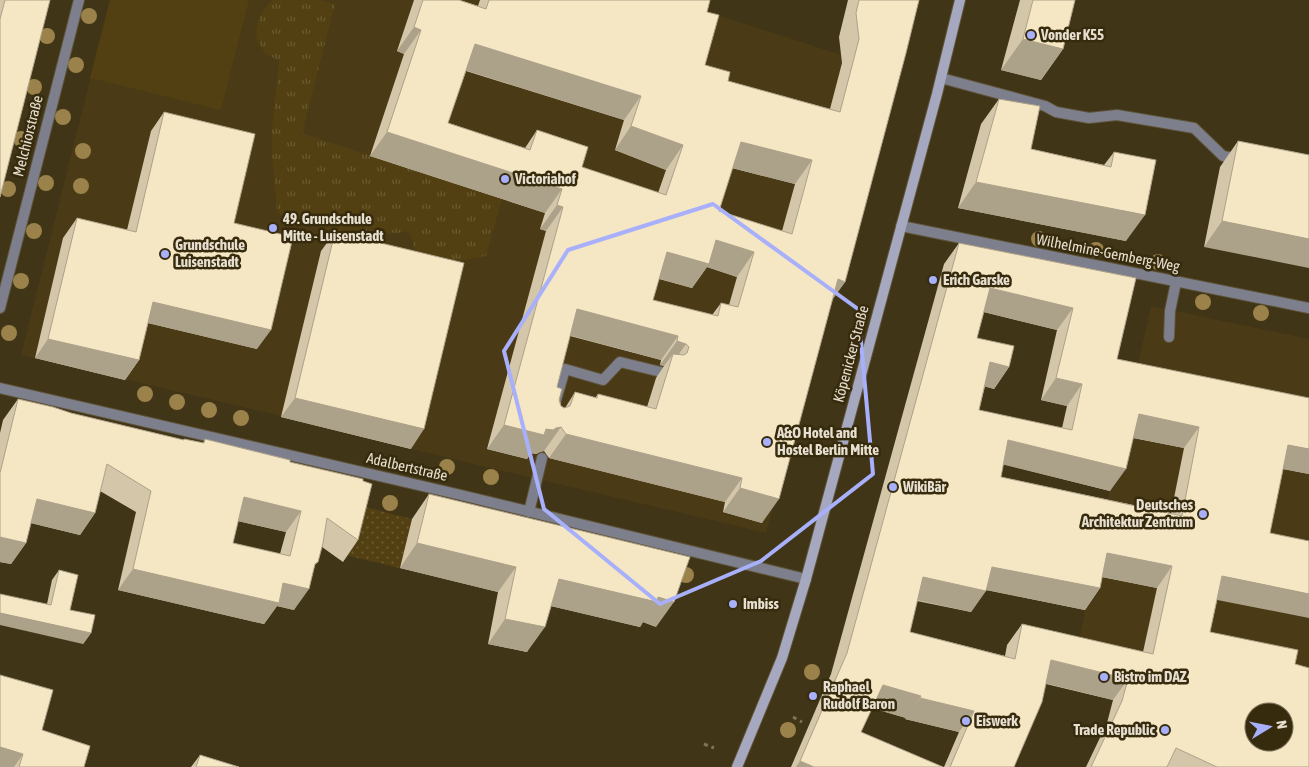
<svg xmlns="http://www.w3.org/2000/svg" width="1309" height="767" font-family="'Asap Condensed',sans-serif">
	<defs>
		<pattern id="grass-dots" width="8" height="8" patternUnits="userSpaceOnUse" patternTransform="scale(1.25)"><rect width="8" height="8" fill="#524012"/><path d="M2 2h.1M6 6h.1" fill="none" stroke="#6b5b33" stroke-width="1.8" stroke-linecap="round"/></pattern>
		<pattern id="park-tufts" width="24" height="20" patternUnits="userSpaceOnUse" patternTransform="scale(1.25)"><rect width="24" height="20" fill="#524012"/><path d="M3 7l-1-3M5 7V3M7 7l1-3M15 17l-1-3M17 17v-4M19 17l1-3" fill="none" stroke="#6b5b33"/></pattern>
	</defs>
	<rect width="100%" height="100%" fill="#413518"/>
	<path fill="#4a3a15" d="M 110,0 L 671,0 L 891,71 L 766,533 L 440,456 L 269,413 L 21,355 Z
		M 1151,306 L 1309,339 L 1309,751 L 1284,742 L 1284,712 L 1254,712 L 1073,660 L 1080,636 L 1102,524 Z"/>
	<path fill="url(#grass-dots)" d="M 357,505 L 412,519 L 400,568 L 345,555 Z"/>
	<path fill="url(#park-tufts)" d="M 272,0 L 319,0 L 335,4 L 302,133 L 502,199 L 486,256 L 438,265 L 420,259 L 414,247 L 409,232 L 380,234 L 342,233 L 285,217 L 277,212 L 272,152 L 272,129 L 279,61 L 265,53 L 257,40 L 256,32 L 260,15 Z"/>
	<path fill="#524012" d="M 110,0 L 249,0 L 221,110 L 90,78 Z"/>
	<g fill="none" stroke-linecap="round" stroke-linejoin="round">
		<defs>
			<path id="lane" d="M 941,78 L 1045,106 L 1056,112 L 1089,118 L 1117,115 L 1194,128 L 1223,156 L 1239,159
				M 1169,337 L 1170,311 L 1176,282
				M 556,400 L 565,369 L 603,380 L 620,362 L 665,373
				M 529,512 L 542,458"/>
			<path id="street" d="M 901,226 L 1309,308
				M 0,308 L 79,0
				M 0,388 L 461,495 L 806,579"/>
			<path id="secondary" d="M 737,767 L 782,658 L 806,579 L 937,94 L 960,0"/>
		</defs>
		<use href="#lane" stroke="#5f5439" stroke-width="12"/>
		<use href="#street" stroke="#5f5439" stroke-width="12"/>
		<use href="#secondary" stroke="#5f5439" stroke-width="12"/>
		<path stroke="#7e745c" stroke-width="3" stroke-dasharray="4 4" stroke-linecap="butt" d="M 793,717 L 802,722
			M 704,744 L 714,748"/>
		<use href="#lane" stroke="#7d7f8d" stroke-width="10"/>
		<use href="#street" stroke="#7d7f8d" stroke-width="10"/>
		<use href="#secondary" stroke="#a5a8be" stroke-width="10"/>
	</g>
	<g fill="#9b824a">
		<circle cx="89" cy="16" r="8"/>
		<circle cx="47" cy="36" r="8"/>
		<circle cx="76" cy="65" r="8"/>
		<circle cx="34" cy="87" r="8"/>
		<circle cx="63" cy="117" r="8"/>
		<circle cx="21" cy="139" r="8"/>
		<circle cx="83" cy="151" r="8"/>
		<circle cx="46" cy="183" r="8"/>
		<circle cx="81" cy="186" r="8"/>
		<circle cx="8" cy="189" r="8"/>
		<circle cx="34" cy="231" r="8"/>
		<circle cx="1039" cy="239" r="8"/>
		<circle cx="1096" cy="250" r="8"/>
		<circle cx="1158" cy="262" r="8"/>
		<circle cx="21" cy="281" r="8"/>
		<circle cx="1203" cy="302" r="8"/>
		<circle cx="1261" cy="313" r="8"/>
		<circle cx="9" cy="333" r="8"/>
		<circle cx="145" cy="394" r="8"/>
		<circle cx="177" cy="402" r="8"/>
		<circle cx="209" cy="410" r="8"/>
		<circle cx="241" cy="418" r="8"/>
		<circle cx="447" cy="467" r="8"/>
		<circle cx="491" cy="477" r="8"/>
		<circle cx="390" cy="503" r="8"/>
		<circle cx="686" cy="575" r="8"/>
		<circle cx="812" cy="672" r="8"/>
		<circle cx="788" cy="730" r="8"/>
	</g>
	<path fill="#d3c6a9" fill-rule="evenodd" d="M 0,0 L 50,0 L 0,197 Z
		M 414,0 L 459,0 L 478,6 L 480,0 L 710,0 L 707,12 L 705,65 L 728,81 L 830,109 L 842,63 L 839,37 L 848,0 L 919,0 L 845,282 L 833,298 L 762,523 L 723,512 L 725,502 L 549,458 L 544,451 L 540,452 L 536,454 L 531,453 L 527,459 L 487,449 L 546,231 L 540,229 L 545,213 L 370,156 L 404,54 L 397,51 ZM 466,71 L 624,120 L 615,150 L 666,170 L 658,193 L 582,167 L 537,130 L 525,148 L 448,123 ZM 732,168 L 795,184 L 782,231 L 719,211 ZM 707,267 L 737,277 L 729,305 L 721,303 L 712,315 L 653,300 L 659,279 L 692,288 ZM 570,336 L 661,360 L 660,365 L 664,366 L 656,378 L 647,407 L 598,394 L 595,398 L 575,392 L 565,408 L 561,406 L 557,387 Z
		M 1020,0 L 1075,0 L 1063,49 L 1041,80 L 1001,70 Z
		M 999,99 L 1031,149 L 1104,165 L 1114,152 L 1126,241 L 958,208 L 981,124 Z
		M 164,112 L 234,223 L 257,349 L 148,323 L 139,360 L 125,380 L 35,358 L 63,238 L 77,218 L 127,230 L 151,131 Z
		M 1238,141 L 1309,155 L 1204,247 L 1220,167 Z
		M 335,232 L 411,449 L 281,417 L 321,251 Z
		M 959,243 L 1136,278 L 1117,359 L 1309,474 L 1283,469 L 1217,600 L 1210,632 L 1295,664 L 1309,767 L 1086,767 L 1107,723 L 1113,700 L 1046,684 L 1014,767 L 944,767 L 959,732 L 905,719 L 906,718 L 872,708 L 861,732 L 943,767 L 791,767 L 831,674 L 944,264 ZM 984,312 L 1057,330 L 1041,400 L 1067,406 L 1062,428 L 979,410 L 985,386 L 994,389 L 1009,367 L 977,338 ZM 1133,438 L 1184,448 L 1171,513 L 1001,477 L 1003,464 L 1110,491 ZM 1102,577 L 1157,588 L 1143,652 L 1022,624 L 1007,645 L 1005,656 L 910,632 L 917,601 L 971,612 L 986,590 L 1085,610 L 1100,588 Z
		M 18,399 L 71,413 L 183,440 L 184,439 L 203,443 L 205,439 L 290,462 L 358,540 L 343,562 L 322,547 L 314,568 L 294,610 L 277,606 L 264,624 L 118,590 L 136,512 L 100,491 L 95,513 L 80,535 L 31,523 L 26,543 L 11,564 L 0,562 L 0,433 L 3,420 ZM 238,521 L 286,532 L 280,554 L 233,543 Z
		M 429,494 L 656,627 L 643,622 L 640,627 L 551,606 L 527,652 L 488,644 L 498,592 L 400,568 L 412,519 Z
		M 59,570 L 70,610 L 91,633 L 83,644 L 47,604 L 52,580 Z
		M 42,730 L 84,767 L 0,767 Z
		M 200,755 L 239,767 L 191,767 Z"/>
	<path fill="#aca189" d="M 414,27 L 421,30 L 404,54 L 397,51 Z
		M 1023,39 L 1063,49 L 1041,80 L 1001,70 Z
		M 475,44 L 641,96 L 624,120 L 458,68 Z
		M 631,126 L 683,145 L 666,170 L 615,150 Z
		M 387,132 L 562,189 L 545,213 L 370,156 Z
		M 741,142 L 812,160 L 795,184 L 724,166 Z
		M 976,182 L 1145,215 L 1126,241 L 958,208 Z
		M 557,205 L 563,207 L 546,231 L 540,229 Z
		M 1222,221 L 1309,239 L 1309,268 L 1204,247 Z
		M 716,240 L 754,252 L 737,277 L 707,267 L 692,288 L 650,276 L 667,252 Z
		M 838,279 L 845,282 L 828,306 Z
		M 990,288 L 1073,308 L 1057,330 L 975,310 Z
		M 153,302 L 271,330 L 257,349 L 139,321 Z
		M 577,309 L 678,336 L 661,360 L 561,333 Z
		M 48,339 L 139,360 L 125,380 L 35,358 Z
		M 677,341 L 686,344 L 669,368 L 673,354 L 664,366 L 660,365 Z
		M 990,362 L 1009,367 L 994,389 L 975,384 Z
		M 1056,378 L 1082,384 L 1067,406 L 1041,400 Z
		M 295,398 L 424,429 L 411,449 L 281,417 Z
		M 1139,414 L 1199,427 L 1184,448 L 1124,436 Z
		M 504,425 L 546,429 L 561,427 L 544,451 L 540,452 L 536,454 L 531,453 L 527,459 L 487,449 Z
		M 566,434 L 742,478 L 725,502 L 549,458 Z
		M 1008,440 L 1126,469 L 1110,491 L 993,462 Z
		M 1288,445 L 1309,449 L 1309,474 L 1273,467 Z
		M 740,488 L 779,499 L 762,523 L 723,512 Z
		M 244,497 L 301,511 L 286,532 L 229,519 Z
		M 37,499 L 95,513 L 80,535 L 22,521 Z
		M 0,537 L 26,543 L 11,564 L 0,562 Z
		M 417,543 L 516,567 L 498,592 L 400,568 Z
		M 1107,553 L 1172,566 L 1157,588 L 1092,575 Z
		M 992,567 L 1100,588 L 1085,610 L 977,588 Z
		M 133,569 L 283,583 L 309,589 L 294,610 L 277,606 L 264,624 L 118,590 Z
		M 1222,576 L 1309,594 L 1309,618 L 1207,598 Z
		M 923,577 L 986,591 L 971,612 L 908,598 Z
		M 559,579 L 658,597 L 674,602 L 656,627 L 643,622 L 640,627 L 542,604 Z
		M 0,613 L 91,633 L 83,644 L 0,625 Z
		M 505,619 L 545,627 L 527,652 L 488,644 Z
		M 1051,660 L 1128,679 L 1113,700 L 1036,681 Z
		M 883,685 L 921,696 L 906,718 L 868,707 Z
		M 920,698 L 974,711 L 959,732 L 905,719 Z
		M 0,747 L 23,754 L 14,767 L 0,767 Z
		M 800,761 L 814,767 L 796,767 Z"/>
	<path fill="#f5e6c4" stroke="#aca189" fill-rule="evenodd" d="M 5,0 L 50,0 L 0,197 L 0,19 Z
		M 423,0 L 459,0 L 486,9 L 489,0 L 710,0 L 707,12 L 719,15 L 705,65 L 730,72 L 728,81 L 840,112 L 859,39 L 856,13 L 859,0 L 919,0 L 906,53 L 845,282 L 838,279 L 779,499 L 740,488 L 742,478 L 566,434 L 561,427 L 556,428 L 553,430 L 546,429 L 544,435 L 504,425 L 563,207 L 557,205 L 562,189 L 387,132 L 421,30 L 414,27 ZM 475,44 L 641,96 L 631,126 L 683,145 L 666,195 L 582,167 L 588,147 L 537,130 L 530,150 L 448,123 ZM 741,142 L 812,160 L 792,234 L 719,211 ZM 716,240 L 754,252 L 738,307 L 721,303 L 718,316 L 653,300 L 667,252 L 709,264 ZM 577,309 L 678,336 L 677,341 L 686,344 L 689,347 L 687,353 L 684,355 L 673,354 L 656,409 L 598,394 L 597,398 L 575,392 L 570,406 L 564,408 L 561,406 L 559,400 L 562,389 L 557,387 Z
		M 1033,0 L 1075,0 L 1063,49 L 1023,39 Z
		M 999,99 L 1040,106 L 1031,149 L 1111,167 L 1114,152 L 1156,160 L 1145,215 L 976,182 Z
		M 164,112 L 255,134 L 234,223 L 293,237 L 271,330 L 153,302 L 139,360 L 48,339 L 77,218 L 136,232 Z
		M 1238,141 L 1309,155 L 1309,239 L 1222,221 Z
		M 335,232 L 464,263 L 424,429 L 295,398 Z
		M 959,243 L 1136,278 L 1117,359 L 1309,398 L 1309,449 L 1288,445 L 1270,533 L 1309,541 L 1309,594 L 1222,576 L 1210,632 L 1298,650 L 1295,664 L 1309,668 L 1309,767 L 1217,767 L 1176,748 L 1167,767 L 1091,767 L 1122,701 L 1128,679 L 1051,660 L 1042,702 L 1014,767 L 950,767 L 974,711 L 920,698 L 921,696 L 883,685 L 861,732 L 943,767 L 814,767 L 800,761 L 847,653 ZM 990,288 L 1073,308 L 1056,378 L 1082,384 L 1072,430 L 979,410 L 990,362 L 1009,367 L 1014,346 L 977,338 ZM 1139,414 L 1199,427 L 1182,516 L 1001,477 L 1008,440 L 1126,469 ZM 1107,553 L 1172,566 L 1153,654 L 1022,624 L 1015,659 L 910,632 L 923,577 L 986,591 L 992,567 L 1100,588 ZM 1254,712 L 1284,712 L 1284,742 L 1254,742 Z
		M 18,399 L 53,407 L 71,413 L 184,440 L 184,439 L 204,443 L 205,439 L 290,460 L 290,462 L 363,479 L 363,481 L 372,484 L 358,540 L 327,518 L 323,543 L 318,562 L 315,564 L 309,589 L 283,583 L 279,603 L 133,569 L 151,491 L 107,464 L 95,513 L 37,499 L 26,543 L 0,537 L 0,473 ZM 244,497 L 301,511 L 290,556 L 233,543 Z
		M 429,494 L 690,557 L 674,602 L 658,597 L 657,602 L 559,579 L 545,627 L 505,619 L 516,567 L 417,543 Z
		M 59,570 L 78,575 L 70,610 L 95,615 L 91,633 L 0,613 L 0,594 L 51,605 Z
		M 0,675 L 53,690 L 42,730 L 90,746 L 84,767 L 19,767 L 23,754 L 0,747 Z
		M 200,755 L 239,767 L 196,767 Z"/>
	<path fill="none" stroke="#a8b0fc" stroke-width="4" stroke-linejoin="round" d="M 713,204 L 858,309 L 873,474 L 761,561 L 660,604 L 544,509 L 504,351 L 568,250 Z"/>
	<g fill="#a8b0fc" stroke="#372b0e" stroke-width="2">
		<circle cx="1031" cy="35" r="5"/>
		<circle cx="505" cy="179" r="5"/>
		<circle cx="273" cy="228" r="5"/>
		<circle cx="165" cy="254" r="5"/>
		<circle cx="933" cy="280" r="5"/>
		<circle cx="767" cy="442" r="5"/>
		<circle cx="893" cy="487" r="5"/>
		<circle cx="1203" cy="514" r="5"/>
		<circle cx="733" cy="604" r="5"/>
		<circle cx="1104" cy="677" r="5"/>
		<circle cx="813" cy="696" r="5"/>
		<circle cx="966" cy="721" r="5"/>
		<circle cx="1165" cy="730" r="5"/>
	</g>
	<g text-anchor="middle" stroke-width="5" stroke-linejoin="round" paint-order="stroke">
		<g font-size="15" font-weight="bold" fill="#e7dfcf" stroke="#372b0e" text-anchor="start">
			<text x="1041" y="40">Vonder K55</text>
			<text x="515" y="184">Victoriahof</text>
			<text x="283" y="224">49. Grundschule<tspan x="283" dy="17">Mitte - Luisenstadt</tspan></text>
			<text x="175" y="250">Grundschule<tspan x="175" dy="17">Luisenstadt</tspan></text>
			<text x="943" y="285">Erich Garske</text>
			<text x="777" y="438">A&amp;O Hotel and<tspan x="777" dy="17">Hostel Berlin Mitte</tspan></text>
			<text x="903" y="492">WikiBär</text>
			<text x="1193" y="510" text-anchor="end">Deutsches<tspan x="1193" dy="17">Architektur Zentrum</tspan></text>
			<text x="743" y="609">Imbiss</text>
			<text x="1114" y="682">Bistro im DAZ</text>
			<text x="823" y="692">Raphael<tspan x="823" dy="17">Rudolf Baron</tspan></text>
			<text x="976" y="726">Eiswerk</text>
			<text x="1155" y="735" text-anchor="end">Trade Republic</text>
		</g>
		<g font-size="15" fill="#e7dfcf" stroke="#372b0e">
			<text transform="translate(28 136) rotate(-76)" y="5">Melchiorstraße</text>
			<text transform="translate(1108 253) rotate(11)" y="5">Wilhelmine-Gemberg-Weg</text>
			<text transform="translate(851 354) rotate(-75)" y="5">Köpenicker Straße</text>
			<text transform="translate(407 467) rotate(13)" y="5">Adalbertstraße</text>
		</g>
	</g>
	<g transform="translate(1269 727) rotate(80)"><circle r="24" fill="#372b0e" stroke="#7d735b"/>
	<path d="M0-4L9 19L0 12L-9 19Z" fill="#a8b0fc"/>
	<text y="-8" font-size="14" font-weight="bold" text-anchor="middle" fill="#e7dfcf">N</text>
	</g>
</svg>
